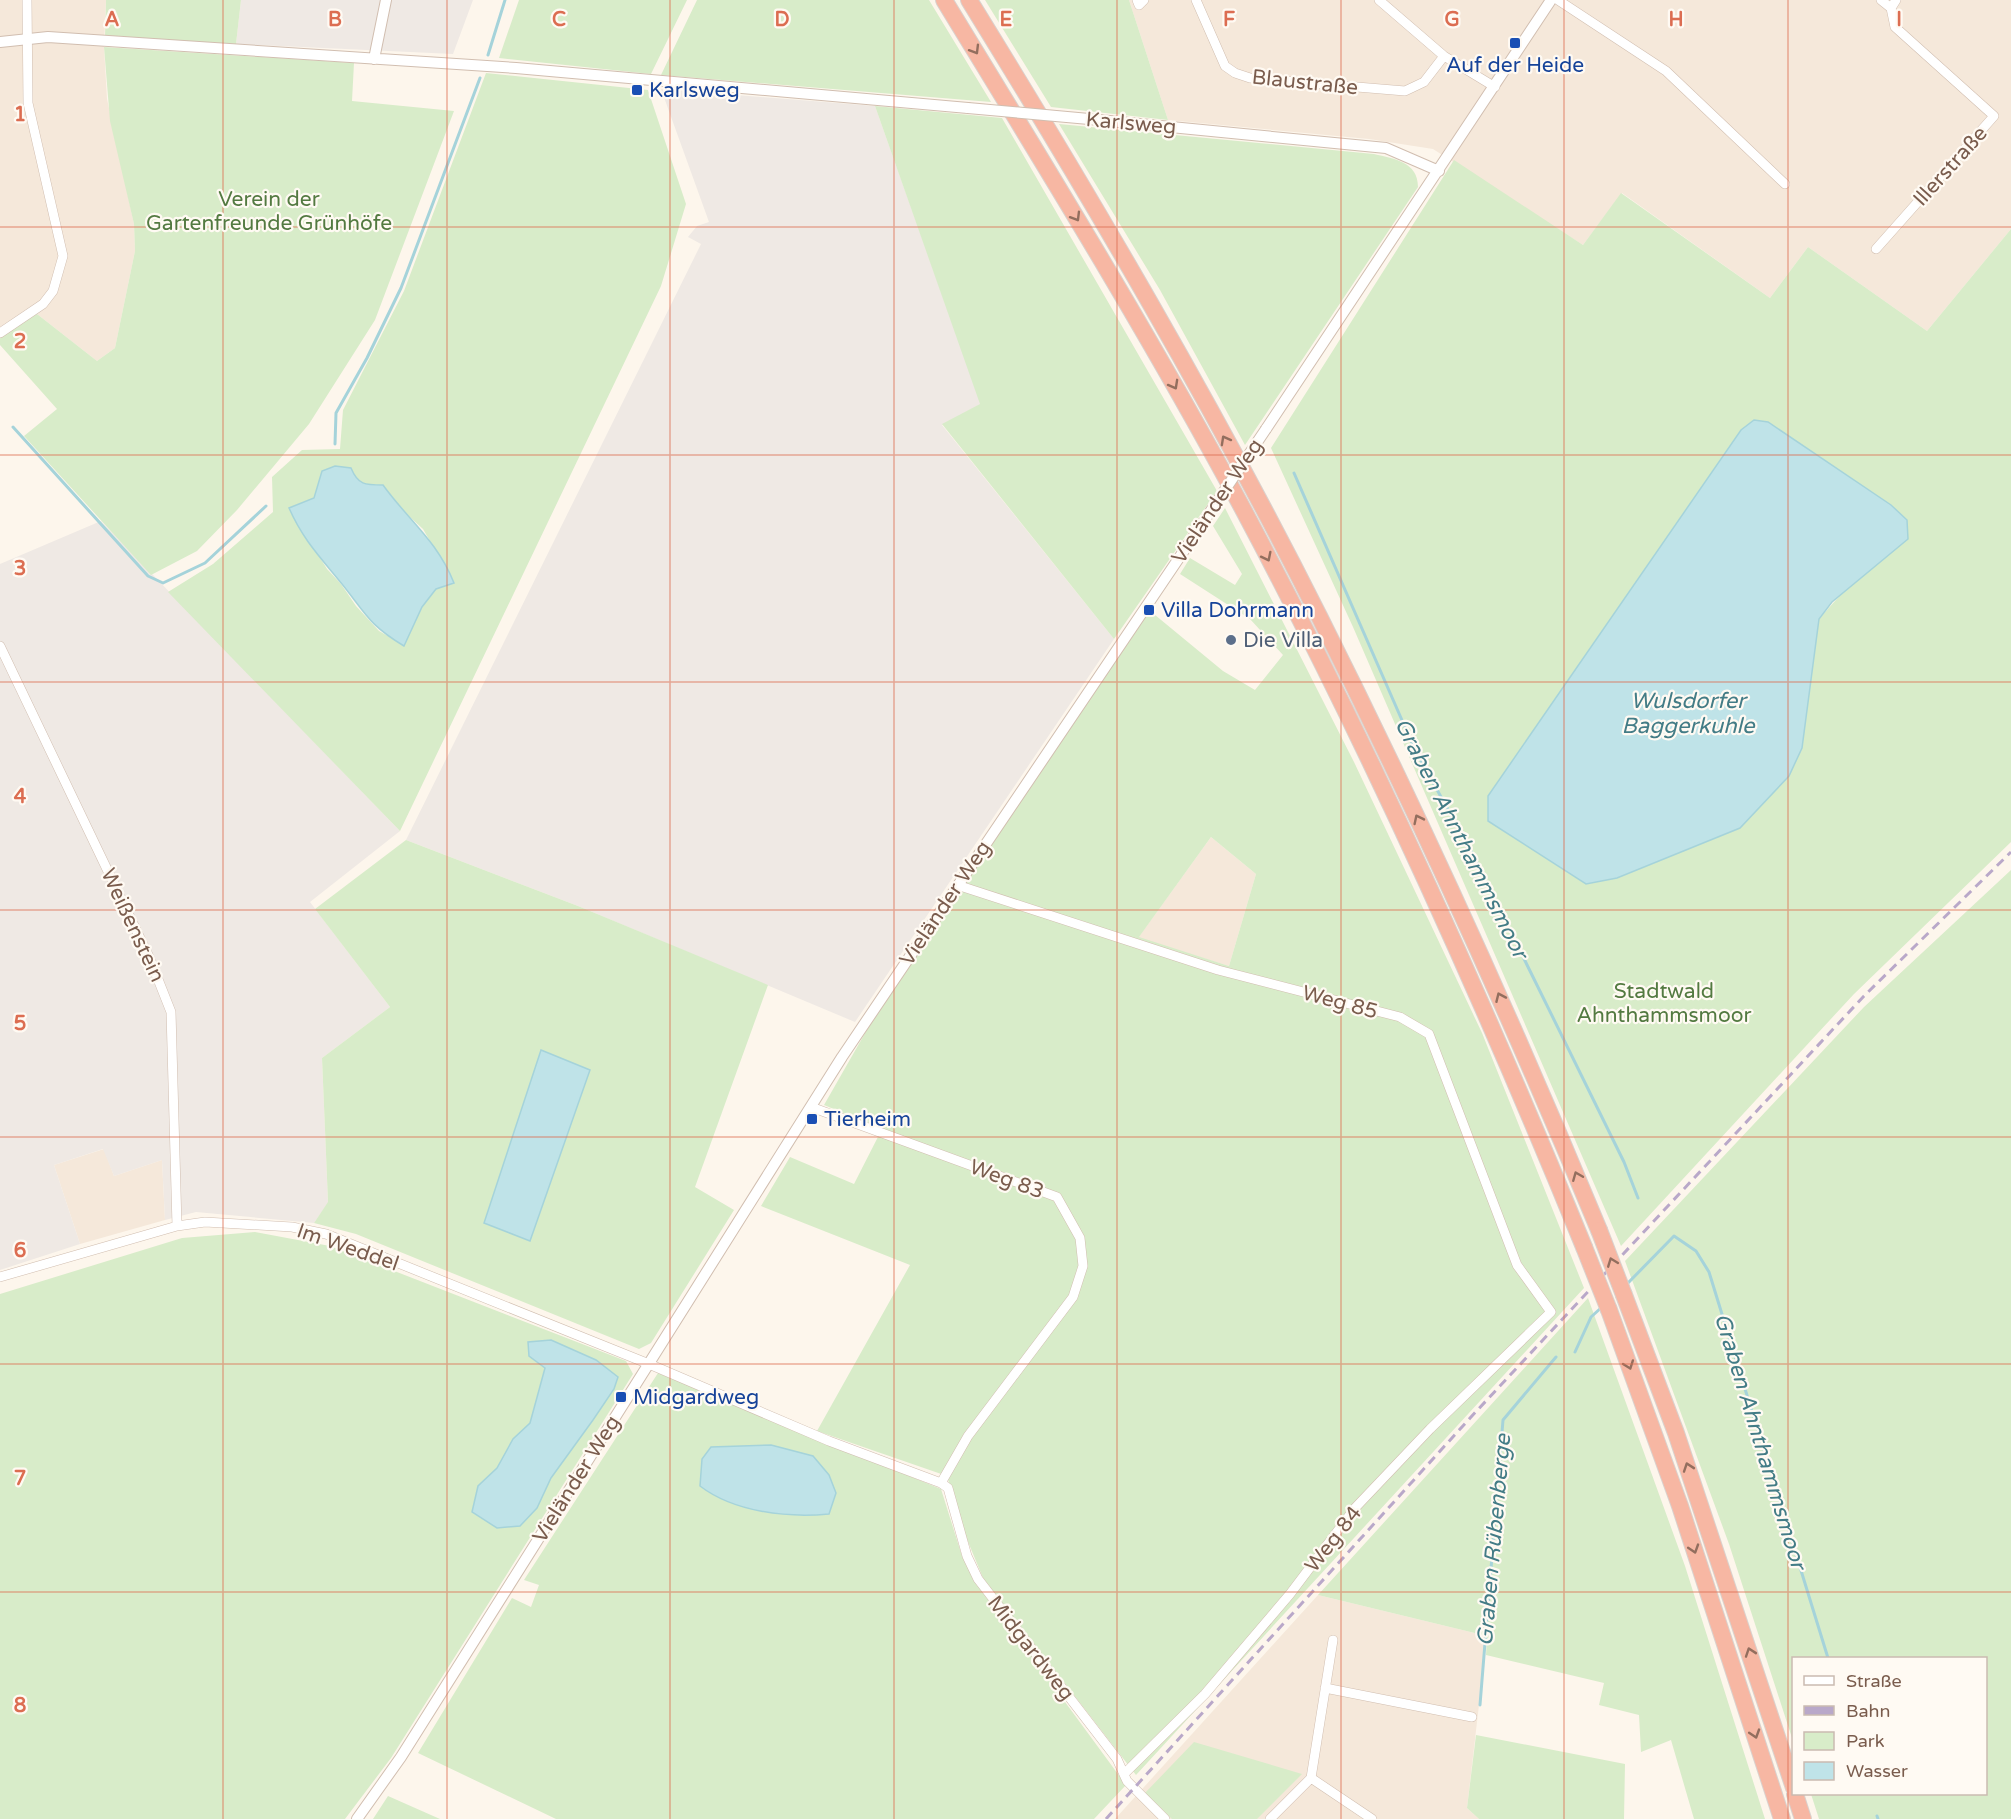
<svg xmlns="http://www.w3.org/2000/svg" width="2011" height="1819" font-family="'Varela Round',sans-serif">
	<rect width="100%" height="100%" fill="#fdf6ec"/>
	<path fill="#f5e8da" d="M 0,0 L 106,0 L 104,47 L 107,99 L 134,224 L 135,251 L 115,348 L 97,361 L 37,314 L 0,336 Z
		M 1129,0 L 2011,0 L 2011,229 L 1927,331 L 1808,247 L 1770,298 L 1622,193 L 1583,245 L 1433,149 L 1369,139 L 1168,120 Z
		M 1211,837 L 1256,874 L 1229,966 L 1138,938 Z
		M 104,1149 L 114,1176 L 162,1160 L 165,1220 L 80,1244 L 54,1165 Z
		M 1318,1595 L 1487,1636 L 1467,1808 L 1479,1819 L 1115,1819 Z"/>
	<path fill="#efe9e4" d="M 241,0 L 473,0 L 453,54 L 236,44 Z
		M 661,89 L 875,106 L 981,404 L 942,425 L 1114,639 L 855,1022 L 578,906 L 406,840 L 701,244 L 688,237 L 697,226 L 709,222 Z
		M 101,521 L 400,831 L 310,902 L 390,1007 L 322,1058 L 328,1203 L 314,1223 L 196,1212 L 165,1220 L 162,1160 L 114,1176 L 103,1149 L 54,1165 L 80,1244 L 0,1270 L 0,564 Z"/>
	<path fill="#d8ecc9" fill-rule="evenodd" d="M 106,0 L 241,0 L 236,44 L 105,36 Z
		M 519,0 L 687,0 L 651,74 L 499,58 Z
		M 697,0 L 929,0 L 991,102 L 661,75 Z
		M 985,0 L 1129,0 L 1168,120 L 1051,107 Z
		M 104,47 L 354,63 L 352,101 L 454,111 L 375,320 L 309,424 L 237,510 L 197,551 L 151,575 L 24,436 L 57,409 L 0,345 L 0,336 L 37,314 L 97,361 L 115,348 L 135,251 L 134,224 L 110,121 Z
		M 486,73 L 648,90 L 686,204 L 661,286 L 400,831 L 168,592 L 213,564 L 273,512 L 272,477 L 302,450 L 340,449 L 343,410 L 404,291 ZM 322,471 L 355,479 L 363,485 L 383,485 L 400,508 L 423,529 L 454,583 L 436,589 L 422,607 L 404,645 L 379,631 L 356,606 L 341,584 L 327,569 L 289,508 L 314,498 Z
		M 875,106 L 1002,118 L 1217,491 L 1114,639 L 942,424 L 980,404 Z
		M 1059,124 L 1374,154 C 1395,159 1418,162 1418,187 L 1245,445 L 1160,290 Z
		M 1454,160 L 1583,245 L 1621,193 L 1770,298 L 1808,247 L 1927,331 L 2011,229 L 2011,842 L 1854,994 L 1621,1246 L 1353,627 L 1271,448 ZM 1754,420 L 1768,422 L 1891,505 L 1907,520 L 1819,619 L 1740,828 L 1617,878 L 1586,884 L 1488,821 L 1488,796 L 1741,430 Z
		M 1225,508 L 1354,762 L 1482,1033 L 1584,1288 L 1136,1775 L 983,1578 L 964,1532 L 947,1476 L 817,1431 L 910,1265 L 761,1206 L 790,1157 L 854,1184 L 882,1129 L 824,1105 L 872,1021 L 1149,610 L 1223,671 L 1255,690 L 1283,655 L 1250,619 L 1180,574 L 1190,558 L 1235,585 L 1242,574 L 1213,526 ZM 1211,837 L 1256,874 L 1229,966 L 1139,937 Z
		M 406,840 L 578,906 L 768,985 L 695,1187 L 734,1210 L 651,1343 L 639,1349 L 356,1234 L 314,1223 L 328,1202 L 322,1058 L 390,1007 L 315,909 Z
		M 2011,870 L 2011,1819 L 1819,1819 L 1811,1794 L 1986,1794 L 1986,1658 L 1794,1658 L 1793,1741 L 1729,1544 L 1625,1261 L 1864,1007 Z
		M 255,1232 L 330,1246 L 626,1361 L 633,1374 L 391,1758 L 345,1819 L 0,1819 L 0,1294 L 182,1238 Z
		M 1588,1298 L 1685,1566 L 1765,1819 L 1694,1819 L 1671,1740 L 1641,1752 L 1639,1715 L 1599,1705 L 1604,1683 L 1486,1655 L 1487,1636 L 1318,1595 Z
		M 658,1373 L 941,1489 L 962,1556 L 977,1582 L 1126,1785 L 1094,1819 L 556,1819 L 418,1753 L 512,1598 L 531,1607 L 539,1585 L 524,1580 Z
		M 1476,1735 L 1625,1764 L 1624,1819 L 1479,1819 L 1467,1808 Z
		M 1194,1742 L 1302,1774 L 1257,1819 L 1172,1819 L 1145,1793 Z
		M 388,1796 L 440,1819 L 373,1819 Z"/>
	<path fill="#bfe3e8" stroke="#a5d3da" stroke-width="1.5" d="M 1754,420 L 1768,422 L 1891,505 L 1907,520 L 1908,539 L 1832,602 L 1819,619 L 1802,748 L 1789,776 L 1740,828 L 1617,878 L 1586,884 L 1488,821 L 1488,796 L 1741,430 Z
		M 335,466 L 351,468 C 358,485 365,485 383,485 C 408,520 437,540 454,583 L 436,589 L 422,607 L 404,646 C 369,625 366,614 342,584 C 321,558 303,540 289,508 L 314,498 L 322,471 Z
		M 541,1050 L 590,1070 L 530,1241 L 484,1223 Z
		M 551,1340 L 596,1360 L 618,1377 L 614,1389 L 593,1420 L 551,1478 L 537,1508 L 520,1526 L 497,1528 L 472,1512 L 478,1486 L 497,1468 L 513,1439 L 530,1423 L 545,1368 L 529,1356 L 528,1342 Z
		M 771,1445 L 813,1456 L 829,1475 L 836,1493 L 829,1514 C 787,1518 734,1512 700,1486 L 702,1459 L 711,1447 Z"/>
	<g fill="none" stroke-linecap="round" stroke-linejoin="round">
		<path stroke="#a5d3da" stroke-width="3" d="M 488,55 L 505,0
			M 13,427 L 148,576 L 163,583 L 205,563 L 266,506
			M 335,444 L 336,413 L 367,358 L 401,288 L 480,78
			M 1294,473 L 1415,750 L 1471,851 L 1624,1162 L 1638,1198
			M 1627,1284 L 1674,1236 L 1696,1251 L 1709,1272 L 1828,1658
			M 1575,1352 L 1591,1317 L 1602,1307
			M 1480,1705 L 1503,1420 L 1556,1357
			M 1877,1816 L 1878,1819"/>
		<defs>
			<path id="minor" d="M 1137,0 L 1139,5 L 1144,0
				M 1196,0 L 1225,66 L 1235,73 L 1250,78 L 1405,91 L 1424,82 L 1444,56
				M 1379,0 L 1444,56 L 1495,87
				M 1558,0 L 1666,71 L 1785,184
				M 1881,0 L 1891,8 L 1896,0
				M 1876,249 L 1994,116 L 1895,27 L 1891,8
				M 0,333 L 43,304 L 53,291 L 63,256 L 28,103 L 27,0
				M 0,646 L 150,959 L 171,1012 L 177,1226
				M 957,885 L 1218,970 L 1400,1017 L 1429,1034 L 1517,1265 L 1551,1312 L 1430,1429 L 1355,1508 L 1290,1594 L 1205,1694 L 1124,1774
				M 811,1107 L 1057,1197 L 1080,1238 L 1083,1266 L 1073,1297 L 968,1436 L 941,1483
				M 0,1277 L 177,1226 L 205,1222 L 292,1227 L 326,1234 L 649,1364 L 829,1441 L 941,1483 L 948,1488 L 967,1556 L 978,1579 L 1117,1759 L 1127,1781 L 1165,1819
				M 1325,1688 L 1472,1717
				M 1311,1778 L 1372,1819
				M 1270,1819 L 1311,1778 L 1333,1640"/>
			<path id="tertiary" d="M 0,42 L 48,37 L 516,68 L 968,108
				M 374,59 L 386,0
				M 1089,119 L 1386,148 L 1439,171
				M 1266,429 L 1551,0
				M 357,1819 L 401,1757 L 842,1057 L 1206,518"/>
			<path id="motorway" d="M 944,0 C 1047,169 1151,337 1244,511 C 1371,750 1482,997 1584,1247
				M 969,0 C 1093,201 1213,405 1319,616 C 1420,817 1513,1022 1599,1230
				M 1624,1295 L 1676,1433 L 1794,1788
				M 1609,1310 L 1680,1506 L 1782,1819
				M 1795,1794 L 1803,1819"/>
		</defs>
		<use href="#minor" stroke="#d1beb0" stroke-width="10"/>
		<use href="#tertiary" stroke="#d1beb0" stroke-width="12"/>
		<use href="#motorway" stroke="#dad1cd" stroke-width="18"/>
		<use href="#minor" stroke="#fff" stroke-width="9"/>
		<use href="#tertiary" stroke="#fff" stroke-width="10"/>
		<use href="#motorway" stroke="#f7b7a3" stroke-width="16"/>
		<path stroke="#b9a8c9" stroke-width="3" stroke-dasharray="9 6" stroke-linecap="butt" d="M 1106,1819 L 1471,1417 L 1864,996 L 2011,852"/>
		<defs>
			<path id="tertiary-bridge" d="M 968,108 L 1089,119
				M 1206,518 L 1266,429"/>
			<path id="motorway-bridge" d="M 1599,1230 L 1624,1295
				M 1584,1247 L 1609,1310"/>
		</defs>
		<use href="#tertiary-bridge" stroke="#d1beb0" stroke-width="12" stroke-linecap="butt"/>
		<use href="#motorway-bridge" stroke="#dad1cd" stroke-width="18" stroke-linecap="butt"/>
		<use href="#tertiary-bridge" stroke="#fff" stroke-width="10"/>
		<use href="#motorway-bridge" stroke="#f7b7a3" stroke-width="16"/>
	</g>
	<defs><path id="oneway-chevron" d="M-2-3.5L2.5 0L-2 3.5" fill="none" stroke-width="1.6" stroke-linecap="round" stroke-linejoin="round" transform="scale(1.5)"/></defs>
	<g stroke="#936e5e">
		<use href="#oneway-chevron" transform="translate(975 50) rotate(59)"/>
		<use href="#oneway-chevron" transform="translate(1076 217) rotate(59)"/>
		<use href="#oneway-chevron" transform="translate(1174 385) rotate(61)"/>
		<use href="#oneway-chevron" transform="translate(1225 440) rotate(-119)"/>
		<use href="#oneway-chevron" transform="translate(1267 557) rotate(63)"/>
		<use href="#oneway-chevron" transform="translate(1418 819) rotate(-116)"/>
		<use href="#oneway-chevron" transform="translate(1500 997) rotate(-114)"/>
		<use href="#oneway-chevron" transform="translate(1577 1176) rotate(-112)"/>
		<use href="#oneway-chevron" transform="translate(1612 1262) rotate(-111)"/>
		<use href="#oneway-chevron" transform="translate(1629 1365) rotate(70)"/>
		<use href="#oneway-chevron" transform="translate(1688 1467) rotate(-109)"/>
		<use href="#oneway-chevron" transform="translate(1694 1549) rotate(72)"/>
		<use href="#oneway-chevron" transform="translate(1750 1652) rotate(-109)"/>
		<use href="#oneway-chevron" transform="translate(1755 1734) rotate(72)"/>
	</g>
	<path fill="none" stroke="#dc6d51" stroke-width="1.5" stroke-opacity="0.55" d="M 223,0 L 223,1819M 447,0 L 447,1819M 670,0 L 670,1819M 894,0 L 894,1819M 1117,0 L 1117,1819M 1341,0 L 1341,1819M 1564,0 L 1564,1819M 1788,0 L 1788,1819M 0,227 L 2011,227M 0,455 L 2011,455M 0,682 L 2011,682M 0,910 L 2011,910M 0,1137 L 2011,1137M 0,1364 L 2011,1364M 0,1592 L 2011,1592"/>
	<g fill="#1a4fb4" stroke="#fffaf3" stroke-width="2">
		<rect x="1509" y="37" width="12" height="12" rx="3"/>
		<rect x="631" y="84" width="12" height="12" rx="3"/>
		<rect x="1143" y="604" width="12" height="12" rx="3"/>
		<rect x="806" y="1113" width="12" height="12" rx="3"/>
		<rect x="615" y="1391" width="12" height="12" rx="3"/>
	</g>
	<circle fill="#5c6f8a" stroke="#fffaf3" stroke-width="2" cx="1231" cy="640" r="6"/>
	<g text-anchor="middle" stroke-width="4.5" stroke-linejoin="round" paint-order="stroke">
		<g font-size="21" fill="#164399" stroke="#fffaf3" text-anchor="start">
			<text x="1515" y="72" text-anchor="middle">Auf der Heide</text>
			<text x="649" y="97">Karlsweg</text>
			<text x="1161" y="617">Villa Dohrmann</text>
			<text x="824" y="1126">Tierheim</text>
			<text x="633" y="1404">Midgardweg</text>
		</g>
		<g font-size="21" fill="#7a5c4d" stroke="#fffaf3">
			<text transform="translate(1305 82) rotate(6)" y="7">Blaustraße</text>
			<text transform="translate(1131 123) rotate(5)" y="7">Karlsweg</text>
			<text transform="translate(1950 166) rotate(-48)" y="7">Illerstraße</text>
			<text transform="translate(1217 501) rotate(-56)" y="7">Vieländer Weg</text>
			<text transform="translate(945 903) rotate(-56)" y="7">Vieländer Weg</text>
			<text transform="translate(133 925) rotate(65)" y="7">Weißenstein</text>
			<text transform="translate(1340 1002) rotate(15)" y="7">Weg 85</text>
			<text transform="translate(1007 1179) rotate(20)" y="7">Weg 83</text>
			<text transform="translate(348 1247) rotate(19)" y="7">Im Weddel</text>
			<text transform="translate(576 1479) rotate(-58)" y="7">Vieländer Weg</text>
			<text transform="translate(1333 1539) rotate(-52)" y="7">Weg 84</text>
			<text transform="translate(1031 1648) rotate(52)" y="7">Midgardweg</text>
		</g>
		<g font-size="21" fill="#537a41" stroke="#fffaf3">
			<text x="269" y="206">Verein der<tspan x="269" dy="24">Gartenfreunde Grünhöfe</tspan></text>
			<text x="1664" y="998">Stadtwald<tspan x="1664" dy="24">Ahnthammsmoor</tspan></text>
		</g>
		<g font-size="21" fill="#4e5e75" stroke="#fffaf3" text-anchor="start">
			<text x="1243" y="647">Die Villa</text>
		</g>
		<g font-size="22" font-style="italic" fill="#437c86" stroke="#fffaf3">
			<text x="1688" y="708">Wulsdorfer<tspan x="1688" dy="25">Baggerkuhle</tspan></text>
			<text transform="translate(1462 838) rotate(63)" y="8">Graben Ahnthammsmoor</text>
			<text transform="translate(1761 1441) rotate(73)" y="8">Graben Ahnthammsmoor</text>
			<text transform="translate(1493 1540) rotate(-85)" y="8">Graben Rübenberge</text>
		</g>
	</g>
	<g font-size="20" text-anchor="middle" font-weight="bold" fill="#dc6d51" stroke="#fffaf3" stroke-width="4.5" stroke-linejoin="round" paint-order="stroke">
		<text x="112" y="26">A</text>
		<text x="335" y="26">B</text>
		<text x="559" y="26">C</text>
		<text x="782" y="26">D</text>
		<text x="1006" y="26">E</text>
		<text x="1229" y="26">F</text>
		<text x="1452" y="26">G</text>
		<text x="1676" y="26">H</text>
		<text x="1899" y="26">I</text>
		<text x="20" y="121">1</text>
		<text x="20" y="348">2</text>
		<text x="20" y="575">3</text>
		<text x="20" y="803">4</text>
		<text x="20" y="1030">5</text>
		<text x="20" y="1257">6</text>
		<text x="20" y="1485">7</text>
		<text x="20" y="1712">8</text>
	</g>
	<rect x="1792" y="1657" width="195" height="138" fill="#fffaf3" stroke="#cabbb1" stroke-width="1.5"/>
	<rect x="1804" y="1676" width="30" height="9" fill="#ffffff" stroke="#cabbb1" stroke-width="1.5"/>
	<text x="1846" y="1687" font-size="18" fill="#7a5c4d">Straße</text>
	<rect x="1804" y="1706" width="30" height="9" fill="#b9a8c9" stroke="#cabbb1" stroke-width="1.5"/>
	<text x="1846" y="1717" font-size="18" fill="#7a5c4d">Bahn</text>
	<rect x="1804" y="1732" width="30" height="18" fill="#d8ecc9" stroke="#cabbb1" stroke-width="1.5"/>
	<text x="1846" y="1747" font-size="18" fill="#7a5c4d">Park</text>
	<rect x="1804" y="1762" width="30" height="18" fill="#bfe3e8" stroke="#cabbb1" stroke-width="1.5"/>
	<text x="1846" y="1777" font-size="18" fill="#7a5c4d">Wasser</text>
</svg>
